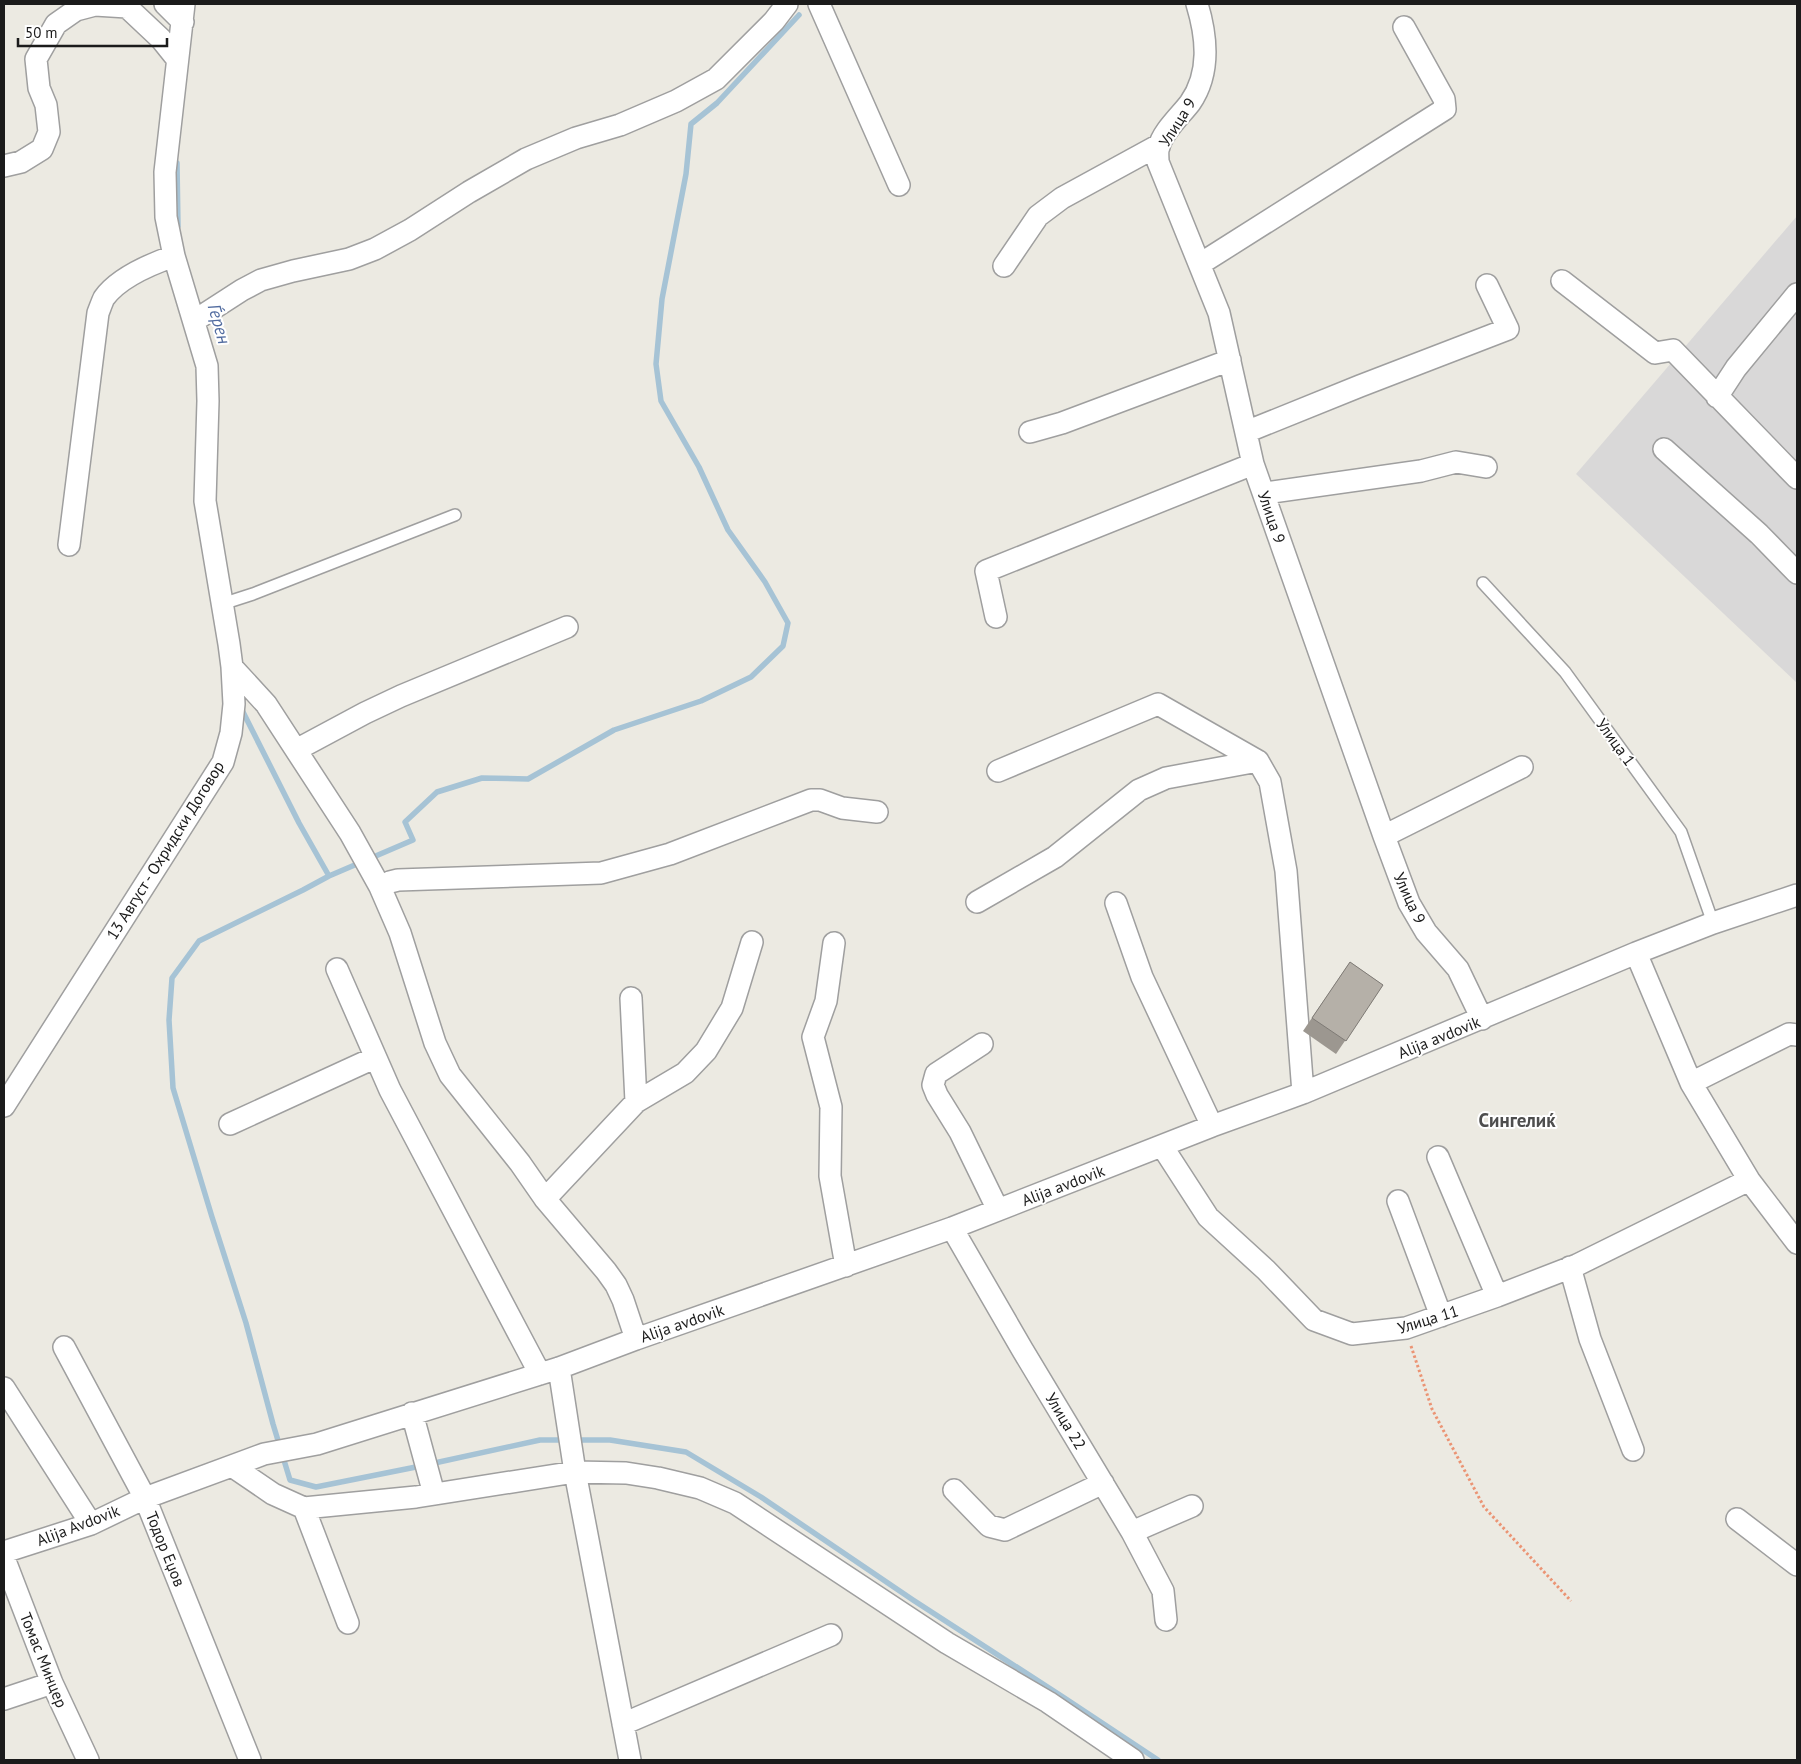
<svg xmlns="http://www.w3.org/2000/svg" width="1801" height="1764" font-family="'PT Sans',sans-serif">
	<rect width="100%" height="100%" fill="#eceae2"/>
	<path fill="#d9d8d8" d="M 1797,216 L 1797,683 L 1576,474 Z"/>
	<g fill="none" stroke-linecap="round" stroke-linejoin="round">
		<path stroke="#a6c3d5" stroke-width="5.5" d="M 177,163 L 178,226
			M 242,710 L 299,823 L 329,876
			M 575,1440 L 610,1440 L 686,1452 L 761,1497 L 913,1600 L 1063,1697 L 1158,1760
			M 430,1464 L 540,1440 L 566,1440
			M 421,1466 L 316,1487 L 290,1480 L 273,1424 L 246,1323 L 212,1217 L 173,1088 L 169,1020 L 172,978 L 199,941 L 303,890 L 329,876 L 413,840 L 405,822 L 437,792 L 482,778 L 528,779 L 614,730 L 701,701 L 751,677 L 783,646 L 788,623 L 765,582 L 728,530 L 699,467 L 661,401 L 656,364 L 662,299 L 686,174 L 691,124 L 717,103 L 799,15"/>
		<defs>
			<path id="service" d="M 1483,583 L 1565,672 L 1681,832 L 1713,923
				M 222,604 L 253,594 L 455,515"/>
			<path id="minor" d="M 165,4 L 183,22
				M 819,4 L 899,185
				M 1197,4 C 1207,37 1211,73 1190,103 C 1181,115 1162,132 1159,147 C 1157,151 1158,157 1158,162 L 1219,313 L 1253,464 L 1384,836 L 1409,903 L 1426,932 L 1458,969 L 1482,1019
				M 4,166 L 21,162 L 42,149 L 49,132 L 46,105 L 39,88 L 36,59 L 56,24 L 76,10 L 95,5 L 127,7 L 161,39 L 177,59
				M 1200,264 L 1445,109 L 1444,99 L 1404,27
				M 1004,266 L 1038,216 L 1062,198 L 1159,145
				M 1562,281 L 1655,353 L 1673,350 L 1797,478
				M 194,321 L 242,290 L 261,280 L 293,271 L 349,259 L 375,249 L 410,230 L 469,192 L 526,159 L 576,138 L 620,125 L 676,101 L 716,79 L 774,21 L 787,4
				M 1717,397 L 1736,368 L 1797,294
				M 1030,432 L 1062,423 L 1230,360
				M 1246,432 L 1360,386 L 1508,329 L 1487,285
				M 1664,449 L 1759,534 L 1797,573
				M 1265,493 L 1421,471 L 1456,462 L 1486,467
				M 69,545 L 98,313 C 100,308 102,302 104,298 C 119,277 151,264 174,256
				M 996,617 L 986,571 L 1253,464
				M 232,667 L 266,704 L 350,833 L 380,887 L 400,933 L 435,1043 L 450,1075 L 520,1163 L 545,1199 L 606,1271 L 616,1285 L 623,1300 L 636,1339
				M 296,750 L 365,713 L 401,696 L 567,627
				M 998,771 L 1158,704 L 1258,761 L 1270,782 L 1286,871 L 1303,1093
				M 1384,836 L 1522,767
				M 380,887 L 390,882 L 398,880 L 601,873 L 670,854 L 811,800 L 820,800 L 842,808 L 877,812
				M 977,902 L 1055,857 L 1139,790 L 1166,778 L 1258,761
				M 1116,903 L 1142,977 L 1212,1126
				M 834,943 L 826,1001 L 813,1037 L 831,1107 L 830,1176 L 846,1266
				M 1636,953 L 1691,1083 L 1749,1180 L 1797,1243
				M 337,969 L 390,1090 L 540,1374
				M 982,1044 L 936,1074 L 933,1085 L 937,1095 L 960,1132 L 998,1210
				M 1691,1083 L 1789,1034 L 1797,1035
				M 636,1102 L 685,1073 L 706,1051 L 732,1008 L 752,942
				M 4,1106 L 223,762 L 231,733 L 234,704 L 232,667 L 229,644 L 205,501 L 208,401 L 207,366 L 174,256 L 166,217 L 165,172 L 184,4
				M 230,1124 L 374,1058
				M 1162,1146 L 1208,1217 L 1266,1270 L 1314,1320 L 1352,1334 L 1406,1328 L 1497,1296 L 1577,1265 L 1749,1180
				M 1438,1157 L 1497,1296
				M 545,1199 L 636,1102 L 631,998
				M 1398,1201 L 1441,1316
				M 952,1228 L 1022,1349 L 1132,1532 L 1163,1591 L 1166,1620
				M 1570,1267 L 1590,1339 L 1633,1450
				M 64,1347 L 145,1498 L 250,1760
				M 559,1368 L 575,1472 L 630,1760
				M 4,1388 L 91,1524
				M 412,1413 L 434,1494
				M 232,1466 L 273,1494 L 304,1508 L 416,1497 L 575,1472 L 626,1473 L 658,1478 L 700,1488 L 735,1503 L 947,1643 L 1048,1702 L 1133,1760
				M 954,1490 L 989,1526 L 1005,1530 L 1103,1483
				M 304,1508 L 348,1623
				M 1737,1519 L 1797,1565
				M 1132,1532 L 1192,1506
				M 4,1552 L 91,1524 L 145,1498 L 264,1454 L 317,1444 L 559,1368 L 636,1339 L 952,1228 L 1212,1126 L 1303,1093 L 1636,953 L 1713,923 L 1797,895
				M 4,1558 L 52,1683 L 88,1760
				M 4,1699 L 52,1683
				M 623,1724 L 831,1635"/>
		</defs>
		<use href="#service" stroke="#9f9f9f" stroke-width="14"/>
		<use href="#minor" stroke="#9f9f9f" stroke-width="24"/>
		<path stroke="#eb9474" stroke-width="3" stroke-dasharray="2.5 2.5" stroke-linecap="butt" d="M 1411,1346 L 1432,1409 L 1484,1507 L 1571,1601"/>
		<use href="#service" stroke="#fff" stroke-width="11"/>
		<use href="#minor" stroke="#fff" stroke-width="21"/>
	</g>
	<path fill="#9c9790" d="M 1350,962 L 1383,985 L 1336,1054 L 1303,1031 Z"/>
	<path fill="#b5b0a8" stroke="#7f7b76" d="M 1350,962 L 1383,985 L 1346,1041 L 1312,1018 Z"/>
	<g text-anchor="middle" stroke-width="4" stroke-linejoin="round" paint-order="stroke">
		<g font-size="16" fill="#1b1b1b" stroke="#fff">
			<text transform="translate(1177 122) rotate(-58)" y="6">Улица 9</text>
			<text transform="translate(1272 517) rotate(71)" y="6">Улица 9</text>
			<text transform="translate(1616 742) rotate(54)" y="6">Улица 1</text>
			<text transform="translate(165 850) rotate(-58)" y="6">13 Август - Охридски Договор</text>
			<text transform="translate(1410 898) rotate(65)" y="6">Улица 9</text>
			<text transform="translate(1439 1037) rotate(-22)" y="6">Alija avdovik</text>
			<text transform="translate(1063 1185) rotate(-21)" y="6">Alija avdovik</text>
			<text transform="translate(1428 1319) rotate(-17)" y="6">Улица 11</text>
			<text transform="translate(682 1323) rotate(-19)" y="6">Alija avdovik</text>
			<text transform="translate(1066 1421) rotate(59)" y="6">Улица 22</text>
			<text transform="translate(78 1525) rotate(-21)" y="6">Alija Avdovik</text>
			<text transform="translate(166 1549) rotate(68)" y="6">Тодор Еџов</text>
			<text transform="translate(44 1660) rotate(68)" y="6">Томас Минцер</text>
		</g>
		<g font-size="18" font-style="italic" fill="#526ca0" stroke="#fff">
			<text transform="translate(219 324) rotate(74)" y="6">Ѓерен</text>
		</g>
		<g font-size="19" font-weight="bold" fill="#4e4e4e" stroke="#fff">
			<text x="1517" y="1127">Сингелиќ</text>
		</g>
	</g>
	<rect width="1801" height="1764" fill="none" stroke="#1b1b1b" stroke-width="10"/>
	<path d="M18 38v8h149v-8" fill="none" stroke="#1b1b1b" stroke-width="2.5"/>
	<text x="25" y="38" font-size="15" fill="#1b1b1b" stroke="#ffffff" stroke-width="4" paint-order="stroke">50 m</text>
</svg>
